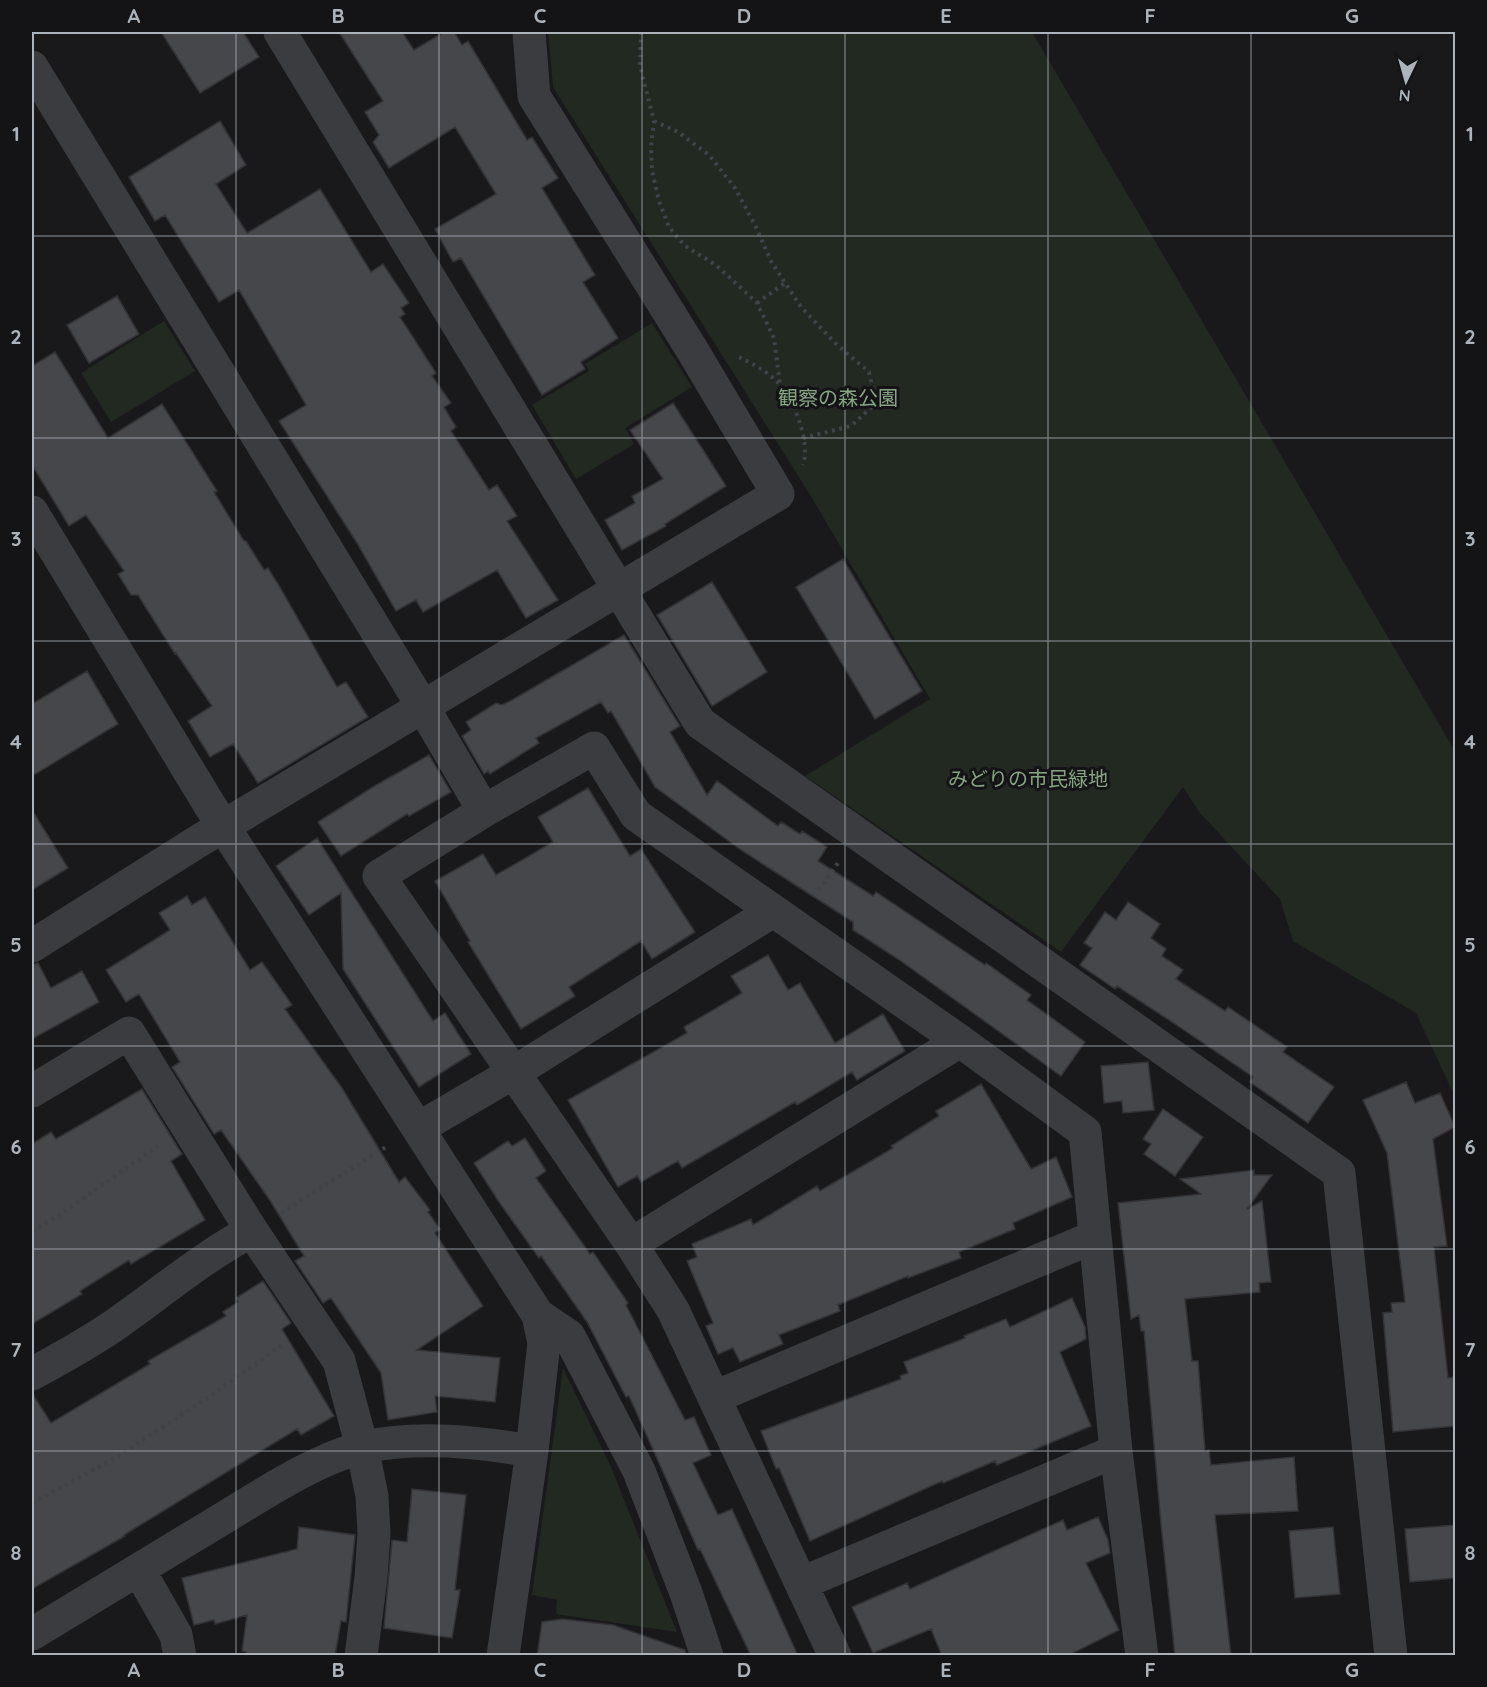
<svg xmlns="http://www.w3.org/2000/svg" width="1487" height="1687" font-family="Quicksand,'Noto Sans JP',sans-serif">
	<rect width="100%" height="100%" fill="#19191b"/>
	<path fill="#212921" d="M 548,32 L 1032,32 L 1455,751 L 1455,1097 L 1416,1013 L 1293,941 L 1280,899 L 1200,813 L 1183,787 L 1061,952 L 805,776 L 930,699 L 809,493 L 553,87 Z
		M 164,321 L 195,371 L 111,422 L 81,373 Z
		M 652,323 L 692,387 L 625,428 L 634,444 L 576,479 L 532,405 L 589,371 L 585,364 Z
		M 563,1368 L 611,1467 L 677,1632 L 556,1614 L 557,1600 L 532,1595 Z"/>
	<path fill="#46474b" stroke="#333337" stroke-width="1.5" d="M 161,32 L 243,32 L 259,57 L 200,93 Z
		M 339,32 L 402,32 L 414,50 L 444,32 L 454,32 L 462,45 L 468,41 L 527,140 L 532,137 L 558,178 L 542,188 L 595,275 L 583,282 L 618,338 L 581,362 L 585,369 L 542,395 L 461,258 L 453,262 L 435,229 L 496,194 L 455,127 L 389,168 L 373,142 L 379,135 L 365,112 L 383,101 Z
		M 220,121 L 246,165 L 216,184 L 247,233 L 320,189 L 371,272 L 383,264 L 409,303 L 401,308 L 405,314 L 400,317 L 436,373 L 432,376 L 451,403 L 444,407 L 456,427 L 451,431 L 489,490 L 497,485 L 517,516 L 507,521 L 558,600 L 526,618 L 497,570 L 423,612 L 416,600 L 396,611 L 357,543 L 279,421 L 306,405 L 239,290 L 219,302 L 165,215 L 155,221 L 129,177 Z
		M 117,296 L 139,334 L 89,363 L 67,325 Z
		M 55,352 L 108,438 L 162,404 L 217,491 L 214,492 L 244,541 L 246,541 L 264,570 L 268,568 L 278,584 L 337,687 L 346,682 L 368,717 L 258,783 L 233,744 L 210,757 L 188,721 L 212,706 L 176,653 L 175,654 L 138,595 L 131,595 L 118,574 L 124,571 L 86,515 L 69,526 L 32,465 L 32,366 Z
		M 673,403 L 726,486 L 665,524 L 666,526 L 622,550 L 605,520 L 635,503 L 632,496 L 663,479 L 630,430 Z
		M 843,559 L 922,691 L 875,719 L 796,587 Z
		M 712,582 L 767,672 L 712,706 L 657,615 Z
		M 624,635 L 680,726 L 670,732 L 707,795 L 717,781 L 778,826 L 781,822 L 800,834 L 802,831 L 827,847 L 818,861 L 873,896 L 876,892 L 985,965 L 986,963 L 1031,995 L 1027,1000 L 1085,1042 L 1061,1076 L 898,959 L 853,930 L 853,922 L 741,850 L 655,787 L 611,711 L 608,713 L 601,702 L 536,738 L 539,743 L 490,774 L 488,771 L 484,774 L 462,736 L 471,730 L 466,722 L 496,703 L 502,705 L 512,700 Z
		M 87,671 L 118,724 L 32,776 L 32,704 Z
		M 429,755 L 451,792 L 409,816 L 407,814 L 341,856 L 318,822 L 373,787 Z
		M 588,788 L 630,856 L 641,849 L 695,932 L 652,959 L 641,941 L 569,987 L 575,996 L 521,1029 L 468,942 L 470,941 L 435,881 L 483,854 L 496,875 L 553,842 L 538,817 Z
		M 32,810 L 68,868 L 32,890 Z
		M 317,838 L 433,1021 L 445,1013 L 471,1054 L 419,1087 L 343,969 L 341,893 L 309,915 L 276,866 Z
		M 187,896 L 192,905 L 205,897 L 250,970 L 262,962 L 292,1005 L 285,1009 L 342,1088 L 399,1182 L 405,1177 L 430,1210 L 428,1212 L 440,1229 L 435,1233 L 483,1306 L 417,1350 L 500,1358 L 495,1402 L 435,1396 L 437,1412 L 388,1420 L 381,1373 L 331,1298 L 323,1303 L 295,1261 L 304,1256 L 271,1202 L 221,1130 L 214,1134 L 172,1067 L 180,1062 L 139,994 L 126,1002 L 106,970 L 170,930 L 159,913 Z
		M 1128,902 L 1160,924 L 1151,938 L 1166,949 L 1162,956 L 1183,970 L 1176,979 L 1225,1011 L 1228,1007 L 1287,1047 L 1283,1052 L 1334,1087 L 1308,1123 L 1250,1082 L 1253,1077 L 1178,1026 L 1117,986 L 1115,989 L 1080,965 L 1092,948 L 1084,943 L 1105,912 L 1116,920 Z
		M 768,955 L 788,990 L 800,983 L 835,1043 L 883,1014 L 905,1051 L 857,1080 L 852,1072 L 797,1105 L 795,1102 L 682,1168 L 678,1161 L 641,1182 L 637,1176 L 618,1187 L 568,1100 L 687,1033 L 684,1027 L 742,993 L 731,976 Z
		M 38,963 L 51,988 L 82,971 L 99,1002 L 32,1039 L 32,965 Z
		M 1148,1062 L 1154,1110 L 1123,1113 L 1122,1101 L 1104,1103 L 1101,1066 Z
		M 1406,1082 L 1415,1103 L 1440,1093 L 1455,1127 L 1433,1139 L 1447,1246 L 1434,1247 L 1448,1378 L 1455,1377 L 1455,1426 L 1393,1432 L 1383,1313 L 1392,1312 L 1391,1303 L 1405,1302 L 1387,1153 L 1363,1100 Z
		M 981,1084 L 1031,1169 L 1056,1157 L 1072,1197 L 1013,1223 L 1015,1229 L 959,1252 L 961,1258 L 908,1278 L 908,1276 L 838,1305 L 840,1311 L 779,1335 L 783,1344 L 740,1362 L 733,1348 L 718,1354 L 706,1326 L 713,1323 L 687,1261 L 697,1257 L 692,1244 L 751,1219 L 753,1225 L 817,1186 L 820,1191 L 893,1148 L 891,1146 L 939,1116 L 936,1111 Z
		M 142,1089 L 182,1154 L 171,1161 L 205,1220 L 131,1264 L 129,1260 L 80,1291 L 82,1294 L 32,1324 L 32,1144 L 51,1132 L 56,1139 Z
		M 1163,1109 L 1203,1137 L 1175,1176 L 1144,1154 L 1151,1144 L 1143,1139 Z
		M 525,1138 L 546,1171 L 536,1178 L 590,1254 L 593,1252 L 628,1303 L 626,1305 L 685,1420 L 694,1417 L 711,1455 L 693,1463 L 718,1515 L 732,1509 L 798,1656 L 751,1656 L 700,1549 L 698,1550 L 629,1396 L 626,1397 L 587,1322 L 541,1256 L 539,1258 L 499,1202 L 474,1163 L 508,1141 L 512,1146 Z
		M 1254,1170 L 1254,1175 L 1272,1175 L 1247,1209 L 1262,1201 L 1271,1282 L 1259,1283 L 1260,1292 L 1185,1299 L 1192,1361 L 1198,1361 L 1205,1451 L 1209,1450 L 1211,1465 L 1294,1457 L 1298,1511 L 1215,1515 L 1231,1656 L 1175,1656 L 1161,1524 L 1144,1331 L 1141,1331 L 1139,1315 L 1131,1319 L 1118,1203 L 1201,1194 L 1180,1179 Z
		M 263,1281 L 291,1323 L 282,1329 L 334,1416 L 301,1435 L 297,1429 L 124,1535 L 125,1536 L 32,1589 L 32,1393 L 51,1423 L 150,1364 L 148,1361 L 226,1316 L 223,1312 L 238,1302 L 236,1298 Z
		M 1072,1298 L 1085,1327 L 1086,1339 L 1060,1352 L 1091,1426 L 997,1465 L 995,1461 L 943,1483 L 942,1481 L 810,1541 L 779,1468 L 776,1469 L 761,1431 L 901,1379 L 900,1376 L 908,1373 L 904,1362 L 965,1338 L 964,1336 L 1006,1319 L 1010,1327 Z
		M 412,1489 L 466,1495 L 455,1590 L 460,1590 L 452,1638 L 384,1628 L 392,1540 L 407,1542 Z
		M 1098,1517 L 1108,1540 L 1110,1553 L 1086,1563 L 1119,1630 L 1067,1656 L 942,1656 L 931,1629 L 873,1653 L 852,1607 L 907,1583 L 910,1589 L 1063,1520 L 1067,1530 Z
		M 1455,1525 L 1455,1578 L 1410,1582 L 1405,1529 Z
		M 299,1527 L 355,1535 L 346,1622 L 341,1621 L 335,1656 L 246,1656 L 246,1652 L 242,1651 L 247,1615 L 215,1624 L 214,1620 L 194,1625 L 182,1578 L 297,1549 Z
		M 1333,1527 L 1340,1594 L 1295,1598 L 1289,1531 Z
		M 562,1619 L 613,1625 L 685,1650 L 687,1656 L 537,1656 L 542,1622 Z"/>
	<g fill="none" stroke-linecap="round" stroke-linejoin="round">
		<path stroke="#404347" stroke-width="4" stroke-dasharray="3 4.5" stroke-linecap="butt" d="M 641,32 L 640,66 L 654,121 L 651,147 L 652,171 L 659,201 L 669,227 L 685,246 L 716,265 L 757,303 L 774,338 L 780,384
			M 654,121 L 678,132 L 709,155 L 735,188 L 755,225 L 772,263 L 801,307 L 836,344 L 869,372 L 876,403 L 851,426 L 803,438
			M 757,303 L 785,283
			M 739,357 C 753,364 767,371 778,383 C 794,399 811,443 803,465
			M 814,896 L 838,863
			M 281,1213 L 386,1147
			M 32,1231 L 64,1212 L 158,1146
			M 32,1503 L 117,1457 L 204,1400 L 284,1344"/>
		<path stroke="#3a3c40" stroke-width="33" d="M 280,32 L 700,723 L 1339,1173 L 1391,1656
			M 32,67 L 423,707 L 484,811
			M 32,512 L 209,804 L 538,1315 L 544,1343 L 532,1451 L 503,1656
			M 32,946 L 197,842 L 778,494 L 691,348 L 534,96 L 529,32
			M 32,1091 L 129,1033 L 252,1231 L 339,1361 L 362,1447 L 372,1496 L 374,1533 L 371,1577 L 361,1656
			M 419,1128 L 513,1073 L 773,911
			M 631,1244 L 960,1041
			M 538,1315 L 569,1336 L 639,1471 L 686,1593 L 707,1656
			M 32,1374 C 61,1358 91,1342 119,1322 C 163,1291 204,1256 252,1231
			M 715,1397 L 1094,1237
			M 139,1570 L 176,1635 L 180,1656
			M 802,1583 L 1116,1451
			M 32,1634 C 95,1596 159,1557 222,1519 C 263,1494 318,1458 364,1447 C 419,1435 477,1442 532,1451
			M 835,1656 L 673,1310 L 631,1244 L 379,876 L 484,811 L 594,748 L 636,815 L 960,1041 L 1085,1132 L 1116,1451 L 1142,1656"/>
	</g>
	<path fill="none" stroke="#acb3ba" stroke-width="1.5" stroke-opacity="0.55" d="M 236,32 L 236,1656M 439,32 L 439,1656M 642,32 L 642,1656M 845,32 L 845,1656M 1048,32 L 1048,1656M 1251,32 L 1251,1656M 32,236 L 1456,236M 32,438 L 1456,438M 32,641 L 1456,641M 32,844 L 1456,844M 32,1046 L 1456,1046M 32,1249 L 1456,1249M 32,1451 L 1456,1451"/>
	<g text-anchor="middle" stroke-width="6" stroke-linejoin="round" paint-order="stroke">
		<g font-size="20" fill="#87a483" stroke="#141416">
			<text x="838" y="405">観察の森公園</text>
			<text x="1028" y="786">みどりの市民緑地</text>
		</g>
	</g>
	<rect width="1487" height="1687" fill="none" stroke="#141416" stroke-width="66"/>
	<g transform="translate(1406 81) rotate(185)" stroke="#141416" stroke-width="4.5" paint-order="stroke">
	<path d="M0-4.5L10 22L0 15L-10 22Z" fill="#acb3ba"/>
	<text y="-9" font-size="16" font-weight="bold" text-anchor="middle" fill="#acb3ba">N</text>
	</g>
	<rect x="33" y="33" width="1421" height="1621" fill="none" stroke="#acb3ba" stroke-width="2"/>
	<g font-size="20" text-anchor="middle" font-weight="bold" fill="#acb3ba">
		<text x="134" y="23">A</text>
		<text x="338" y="23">B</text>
		<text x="540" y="23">C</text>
		<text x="744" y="23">D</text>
		<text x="946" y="23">E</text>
		<text x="1150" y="23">F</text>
		<text x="1352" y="23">G</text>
		<text x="16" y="141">1</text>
		<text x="1470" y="141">1</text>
		<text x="16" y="344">2</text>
		<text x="1470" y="344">2</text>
		<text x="16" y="546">3</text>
		<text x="1470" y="546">3</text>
		<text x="16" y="749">4</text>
		<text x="1470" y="749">4</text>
		<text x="16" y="952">5</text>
		<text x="1470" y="952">5</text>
		<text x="16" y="1154">6</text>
		<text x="1470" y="1154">6</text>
		<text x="16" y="1357">7</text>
		<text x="1470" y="1357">7</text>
		<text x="16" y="1560">8</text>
		<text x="1470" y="1560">8</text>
		<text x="134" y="1677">A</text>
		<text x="338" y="1677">B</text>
		<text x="540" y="1677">C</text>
		<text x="744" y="1677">D</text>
		<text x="946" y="1677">E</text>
		<text x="1150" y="1677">F</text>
		<text x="1352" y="1677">G</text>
	</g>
</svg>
